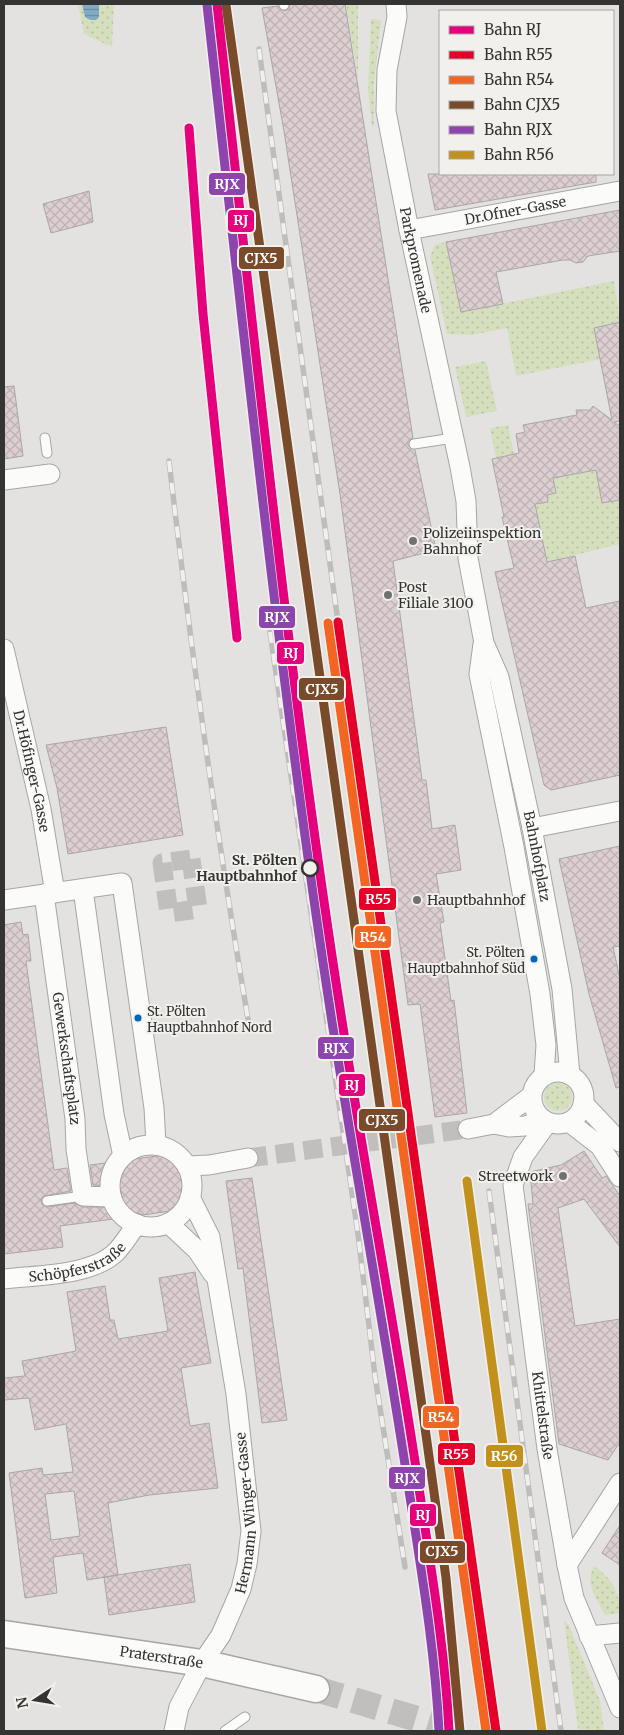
<svg xmlns="http://www.w3.org/2000/svg" width="624" height="1735" font-family="Merriweather,serif">
	<defs>
		<pattern id="grass-dots" width="8" height="8" patternUnits="userSpaceOnUse" patternTransform="scale(1.25)"><rect width="8" height="8" fill="#d5dfbd"/><path d="M2 2h.1M6 6h.1" fill="none" stroke="#b7c0a3" stroke-width="1.8" stroke-linecap="round"/></pattern>
		<pattern id="water-rules" width="6" height="5" patternUnits="userSpaceOnUse" patternTransform="scale(1.25)"><rect width="6" height="5" fill="#80abc6"/><path d="M0 2.5h6" fill="none" stroke="#6a8ca1"/></pattern>
		<pattern id="building-cross-hatch" width="8" height="8" patternUnits="userSpaceOnUse" patternTransform="scale(1.25)"><rect width="8" height="8" fill="#dcced1"/><path d="M0 0l8 8M0 8l8-8" fill="none" stroke="#bdb2b4"/></pattern>
	</defs>
	<rect width="100%" height="100%" fill="#e3e2e0"/>
	<path fill="url(#grass-dots)" d="M 78,4 L 114,4 L 112,47 L 84,34 Z
		M 346,4 L 358,4 L 358,79 Z
		M 371,19 L 381,20 L 374,84 L 374,126 L 372,127 L 368,90 Z
		M 446,242 L 461,312 L 614,281 L 620,322 L 595,328 L 601,359 L 516,376 L 507,328 L 471,335 L 447,334 L 430,256 L 435,245 Z
		M 486,361 L 497,411 L 466,417 L 455,367 Z
		M 508,425 L 514,454 L 496,458 L 490,428 Z
		M 596,470 L 602,503 L 620,500 L 620,544 L 547,562 L 535,504 L 548,502 L 547,495 L 556,493 L 554,482 L 531,486 L 553,478 Z
		M544 1097a14 14 0 1 1 28 0a14 14 0 1 1-28 0Z
		M 594,1566 C 611,1578 620,1591 620,1613 L 605,1615 C 597,1599 584,1583 594,1566 Z
		M 564,1620 L 569,1626 L 600,1701 L 604,1731 L 578,1729 Z"/>
	<path fill="url(#water-rules)" d="M 82,4 L 99,4 L 99,17 L 96,20 L 90,20 L 85,17 Z"/>
	<path fill="url(#building-cross-hatch)" stroke="#a9a8a7" fill-rule="evenodd" d="M 290,4 L 345,4 L 413,438 L 408,441 L 408,445 L 415,450 L 436,550 L 393,561 L 422,780 L 426,780 L 432,829 L 455,825 L 461,870 L 436,874 L 444,922 L 440,923 L 451,1001 L 454,1000 L 467,1113 L 435,1117 L 420,1004 L 408,1005 L 340,494 L 284,131 L 262,8 L 278,6 L 284,11 L 289,9 Z
		M 428,174 L 596,174 L 596,182 L 435,210 Z
		M 89,191 L 93,222 L 51,233 L 43,204 Z
		M 620,210 L 620,251 L 588,256 L 583,262 L 576,263 L 570,260 L 563,260 L 496,272 L 503,304 L 461,312 L 446,242 Z
		M 620,322 L 620,421 L 614,422 L 620,426 L 620,500 L 602,503 L 596,470 L 553,478 L 556,493 L 547,495 L 548,502 L 535,504 L 547,562 L 575,556 L 586,608 L 620,601 L 620,775 L 551,790 L 544,785 L 495,572 L 514,568 L 502,517 L 504,517 L 492,459 L 519,453 L 516,434 L 525,432 L 523,425 L 577,415 L 576,410 L 590,410 L 593,406 L 612,420 L 594,328 Z
		M 14,386 L 23,456 L 4,459 L 4,387 Z
		M 166,727 L 183,835 L 68,854 L 57,788 L 46,745 Z
		M 620,846 L 620,946 L 613,947 L 620,979 L 620,1087 L 616,1088 L 589,994 L 559,859 Z
		M 21,922 L 23,935 L 28,934 L 31,961 L 26,961 L 54,1170 L 67,1168 L 71,1191 L 44,1196 L 41,1199 L 42,1204 L 47,1207 L 75,1203 L 83,1207 L 116,1207 L 122,1198 L 121,1191 L 112,1186 L 93,1185 L 90,1165 L 114,1162 L 119,1166 L 125,1167 L 134,1159 L 179,1153 L 176,1167 L 182,1176 L 184,1188 L 179,1197 L 184,1209 L 143,1215 L 138,1213 L 129,1217 L 60,1226 L 63,1247 L 4,1254 L 4,925 Z
		M 584,1151 L 602,1178 L 606,1176 L 620,1196 L 620,1247 L 584,1199 L 558,1208 L 575,1326 L 620,1319 L 620,1442 L 608,1460 L 559,1444 L 528,1204 L 533,1204 L 530,1172 L 561,1165 Z
		M 252,1178 L 287,1420 L 262,1423 L 243,1268 L 238,1269 L 226,1181 Z
		M 195,1272 L 211,1363 L 181,1368 L 190,1426 L 209,1423 L 218,1488 L 149,1495 L 108,1503 L 118,1575 L 87,1580 L 83,1553 L 53,1557 L 57,1593 L 25,1598 L 9,1473 L 42,1468 L 43,1475 L 73,1472 L 66,1424 L 35,1430 L 29,1398 L 4,1400 L 4,1378 L 25,1376 L 22,1361 L 76,1351 L 67,1292 L 105,1286 L 110,1320 L 114,1320 L 118,1339 L 168,1331 L 159,1278 ZM 74,1491 L 80,1536 L 51,1540 L 45,1494 Z
		M 620,1525 L 620,1565 L 602,1553 Z
		M 190,1564 L 195,1602 L 109,1615 L 104,1577 Z"/>
	<g fill="none" stroke-linecap="round" stroke-linejoin="round">
		<path stroke="#c0bfbd" stroke-width="19" stroke-dasharray="19 9" stroke-linecap="butt" d="M 191,859 L 198,909 L 169,913 L 162,863 Z
			M 248,1158 L 468,1129"/>
		<path stroke="#c0bfbd" stroke-width="26" stroke-dasharray="26 13" stroke-linecap="butt" d="M 316,1689 L 458,1731"/>
		<defs>
			<path id="lane" d="M 284,4 L 284,5
				M 45,438 L 47,453
				M 414,444 L 453,438
				M 47,1201 L 83,1196
				M 225,1731 L 245,1717"/>
			<g id="street">
				<path id="s1" d="M 396,4 L 397,17 L 387,70 L 386,111 L 409,230 L 460,467 L 466,501 L 468,558 L 484,643 L 499,677 L 532,828 L 562,989 L 570,1075"/>
				<path id="s2" d="M 409,230 L 620,191"/>
				<path d="M 4,480 L 50,474"/>
				<path d="M 483,644 L 479,674 L 514,847 L 540,994 L 546,1045 L 544,1075"/>
				<path id="s3" d="M 4,649 L 41,809 L 55,893"/>
				<path d="M 532,828 L 620,811"/>
				<path d="M 83,889 L 114,1114 L 123,1156"/>
				<path id="s4" d="M 44,894 L 75,1119 L 76,1149 L 83,1196 L 111,1197"/>
				<path d="M 4,900 L 122,883 L 154,1108 L 156,1145"/>
				<circle cx="558" cy="1098" r="26"/>
				<path d="M 583,1103 L 620,1142"/>
				<path id="s5" d="M 548,1122 L 523,1157 L 513,1185 L 547,1449 L 567,1565 L 574,1598 L 620,1708"/>
				<path d="M 569,1122 L 600,1146 L 620,1177"/>
				<path d="M 494,1124 L 531,1096"/>
				<path d="M 468,1129 L 494,1124 L 509,1127 L 525,1126 L 544,1120"/>
				<circle cx="151" cy="1186" r="41"/>
				<path d="M 187,1166 L 209,1165 L 248,1158"/>
				<path d="M 168,1223 L 197,1250 L 213,1274"/>
				<path id="s6" d="M 4,1279 C 36,1275 92,1276 116,1252 C 124,1244 130,1233 137,1224"/>
				<path d="M 567,1565 L 620,1483"/>
				<path d="M 589,1636 L 620,1633"/>
				<path id="s7" d="M 174,1731 L 179,1707 L 202,1663 L 221,1635 L 241,1589 L 247,1564 L 251,1531 L 236,1394 L 210,1237 L 190,1197"/>
			</g>
			<g id="secondary">
				<path id="s8" d="M 4,1634 L 202,1663 L 316,1689"/>
			</g>
		</defs>
		<use href="#lane" stroke="#a6a6a4" stroke-width="11"/>
		<use href="#street" stroke="#a6a6a4" stroke-width="21"/>
		<use href="#secondary" stroke="#a6a6a4" stroke-width="29"/>
		<use href="#lane" stroke="#fbfbfa" stroke-width="9"/>
		<use href="#street" stroke="#fbfbfa" stroke-width="19"/>
		<use href="#secondary" stroke="#fbfbfa" stroke-width="26"/>
		<defs>
			<path id="rail" d="M 259,49 L 338,622
				M 169,461 C 191,650 217,838 249,1025
				M 270,632 L 358,1234 L 375,1376 L 405,1567
				M 489,1191 L 561,1731"/>
		</defs>
		<use href="#rail" stroke="#bebdbd" stroke-width="5.5"/>
		<use href="#rail" stroke="#f1f0ec" stroke-width="4" stroke-dasharray="11" stroke-linecap="butt"/>
		<defs>
			<path id="rail-1" d="M 217,4 C 255,343 289,684 342,1021 C 366,1177 396,1332 419,1488 C 431,1569 445,1649 449,1731
				M 189,128 L 203,314 L 237,638"/>
			<path id="rail-2" d="M 338,622 L 496,1731"/>
			<path id="rail-3" d="M 328,623 L 486,1731"/>
			<path id="rail-4" d="M 226,5 L 446,1578 L 460,1731"/>
			<path id="rail-5" d="M 207,5 C 245,344 280,684 332,1022 C 357,1180 386,1338 410,1497 C 422,1575 435,1652 439,1731"/>
			<path id="rail-6" d="M 467,1181 L 542,1731"/>
		</defs>
		<use href="#rail-1" stroke="#f1f0ec" stroke-width="12"/>
		<use href="#rail-2" stroke="#f1f0ec" stroke-width="12"/>
		<use href="#rail-3" stroke="#f1f0ec" stroke-width="12"/>
		<use href="#rail-4" stroke="#f1f0ec" stroke-width="12"/>
		<use href="#rail-5" stroke="#f1f0ec" stroke-width="12"/>
		<use href="#rail-6" stroke="#f1f0ec" stroke-width="12"/>
		<use href="#rail-1" stroke="#e5007d" stroke-width="9"/>
		<use href="#rail-2" stroke="#e4002b" stroke-width="9"/>
		<use href="#rail-3" stroke="#f26522" stroke-width="9"/>
		<use href="#rail-4" stroke="#7a4b2a" stroke-width="9"/>
		<use href="#rail-5" stroke="#8e44ad" stroke-width="9"/>
		<use href="#rail-6" stroke="#c1911c" stroke-width="9"/>
	</g>
	<g fill="#71716f" stroke="#f1f0ec" stroke-width="2">
		<circle cx="413" cy="541" r="5"/>
		<circle cx="388" cy="595" r="5"/>
		<circle cx="417" cy="900" r="5"/>
		<circle cx="563" cy="1176" r="5"/>
	</g>
	<circle fill="#f1f0ec" stroke="#343432" stroke-width="2.5" cx="310" cy="868" r="8"/>
	<g fill="#0065bd" stroke="#f1f0ec" stroke-width="2">
		<circle cx="534" cy="959" r="4.5"/>
		<circle cx="138" cy="1018" r="4.5"/>
	</g>
	<g text-anchor="middle" stroke-width="4" stroke-linejoin="round" paint-order="stroke">
		<g font-size="13" fill="#343432" stroke="#f1f0ec" text-anchor="end">
			<text x="525" y="957">St. Pölten<tspan x="525" dy="16">Hauptbahnhof Süd</tspan></text>
			<text x="147" y="1016" text-anchor="start">St. Pölten<tspan x="147" dy="16">Hauptbahnhof Nord</tspan></text>
		</g>
		<g font-size="14" fill="#343432" stroke="#f1f0ec">
			<text dy="5" stroke="none"><textPath href="#s2" startOffset="108">Dr.Ofner-Gasse</textPath></text>
			<text dy="5" stroke="none"><textPath href="#s1" startOffset="260">Parkpromenade</textPath></text>
			<text dy="5" stroke="none"><textPath href="#s3" startOffset="125">Dr.Höfinger-Gasse</textPath></text>
			<text dy="5" stroke="none"><textPath href="#s1" startOffset="870">Bahnhofplatz</textPath></text>
			<text dy="5" stroke="none"><textPath href="#s4" startOffset="166">Gewerkschaftsplatz</textPath></text>
			<text dy="5" stroke="none"><textPath href="#s6" startOffset="76">Schöpferstraße</textPath></text>
			<text dy="5" stroke="none"><textPath href="#s5" startOffset="305">Khittelstraße</textPath></text>
			<text dy="5" stroke="none"><textPath href="#s7" startOffset="235">Hermann Winger-Gasse</textPath></text>
			<text dy="5" stroke="none"><textPath href="#s8" startOffset="159">Praterstraße</textPath></text>
		</g>
		<g font-size="14" fill="#343432" stroke="#f1f0ec" text-anchor="start">
			<text x="423" y="538">Polizeiinspektion<tspan x="423" dy="16">Bahnhof</tspan></text>
			<text x="398" y="592">Post<tspan x="398" dy="16">Filiale 3100</tspan></text>
			<text x="427" y="905">Hauptbahnhof</text>
			<text x="553" y="1181" text-anchor="end">Streetwork</text>
		</g>
		<g font-size="14" font-weight="bold" fill="#343432" stroke="#f1f0ec" text-anchor="end">
			<text x="297" y="865">St. Pölten<tspan x="297" dy="16">Hauptbahnhof</tspan></text>
		</g>
	</g>
	<g stroke="#f1f0ec" stroke-width="2">
		<rect x="208" y="172" width="38" height="24" rx="5" fill="#8e44ad"/>
		<rect x="227" y="209" width="28" height="24" rx="5" fill="#e5007d"/>
		<rect x="238" y="246" width="47" height="24" rx="5" fill="#7a4b2a"/>
		<rect x="258" y="605" width="38" height="24" rx="5" fill="#8e44ad"/>
		<rect x="276" y="641" width="29" height="24" rx="5" fill="#e5007d"/>
		<rect x="298" y="677" width="47" height="24" rx="5" fill="#7a4b2a"/>
		<rect x="358" y="887" width="39" height="24" rx="5" fill="#e4002b"/>
		<rect x="354" y="925" width="38" height="24" rx="5" fill="#f26522"/>
		<rect x="317" y="1036" width="38" height="24" rx="5" fill="#8e44ad"/>
		<rect x="338" y="1073" width="28" height="24" rx="5" fill="#e5007d"/>
		<rect x="358" y="1108" width="48" height="24" rx="5" fill="#7a4b2a"/>
		<rect x="422" y="1405" width="38" height="24" rx="5" fill="#f26522"/>
		<rect x="437" y="1442" width="39" height="24" rx="5" fill="#e4002b"/>
		<rect x="485" y="1444" width="39" height="24" rx="5" fill="#c1911c"/>
		<rect x="388" y="1466" width="38" height="24" rx="5" fill="#8e44ad"/>
		<rect x="409" y="1503" width="28" height="24" rx="5" fill="#e5007d"/>
		<rect x="419" y="1540" width="47" height="24" rx="5" fill="#7a4b2a"/>
	</g>
	<g font-size="14" text-anchor="middle" font-weight="bold" fill="#fff">
		<text x="227" y="189">RJX</text>
		<text x="241" y="225">RJ</text>
		<text x="261" y="263">CJX5</text>
		<text x="277" y="622">RJX</text>
		<text x="291" y="658">RJ</text>
		<text x="322" y="694">CJX5</text>
		<text x="378" y="904">R55</text>
		<text x="373" y="942">R54</text>
		<text x="336" y="1053">RJX</text>
		<text x="352" y="1090">RJ</text>
		<text x="382" y="1125">CJX5</text>
		<text x="441" y="1422">R54</text>
		<text x="456" y="1459">R55</text>
		<text x="504" y="1461">R56</text>
		<text x="407" y="1483">RJX</text>
		<text x="423" y="1520">RJ</text>
		<text x="442" y="1556">CJX5</text>
	</g>
	<rect width="624" height="1735" fill="none" stroke="#343432" stroke-width="10"/>
	<rect x="439" y="10" width="175" height="165" fill="#f1f0ec" stroke="#a5a5a2"/>
	<rect x="449" y="26" width="25" height="8" fill="#e5007d" stroke="#a5a5a2"/>
	<text x="484" y="35" font-size="15" fill="#343432">Bahn RJ</text>
	<rect x="449" y="51" width="25" height="8" fill="#e4002b" stroke="#a5a5a2"/>
	<text x="484" y="60" font-size="15" fill="#343432">Bahn R55</text>
	<rect x="449" y="76" width="25" height="8" fill="#f26522" stroke="#a5a5a2"/>
	<text x="484" y="85" font-size="15" fill="#343432">Bahn R54</text>
	<rect x="449" y="101" width="25" height="8" fill="#7a4b2a" stroke="#a5a5a2"/>
	<text x="484" y="110" font-size="15" fill="#343432">Bahn CJX5</text>
	<rect x="449" y="126" width="25" height="8" fill="#8e44ad" stroke="#a5a5a2"/>
	<text x="484" y="135" font-size="15" fill="#343432">Bahn RJX</text>
	<rect x="449" y="151" width="25" height="8" fill="#c1911c" stroke="#a5a5a2"/>
	<text x="484" y="160" font-size="15" fill="#343432">Bahn R56</text>
	<g transform="translate(35 1700) rotate(258)" stroke="#f1f0ec" stroke-width="4" paint-order="stroke">
	<path d="M0-4L9 19L0 12L-9 19Z" fill="#343432"/>
	<text y="-8" font-size="14" font-weight="bold" text-anchor="middle" fill="#343432">N</text>
	</g>
</svg>
